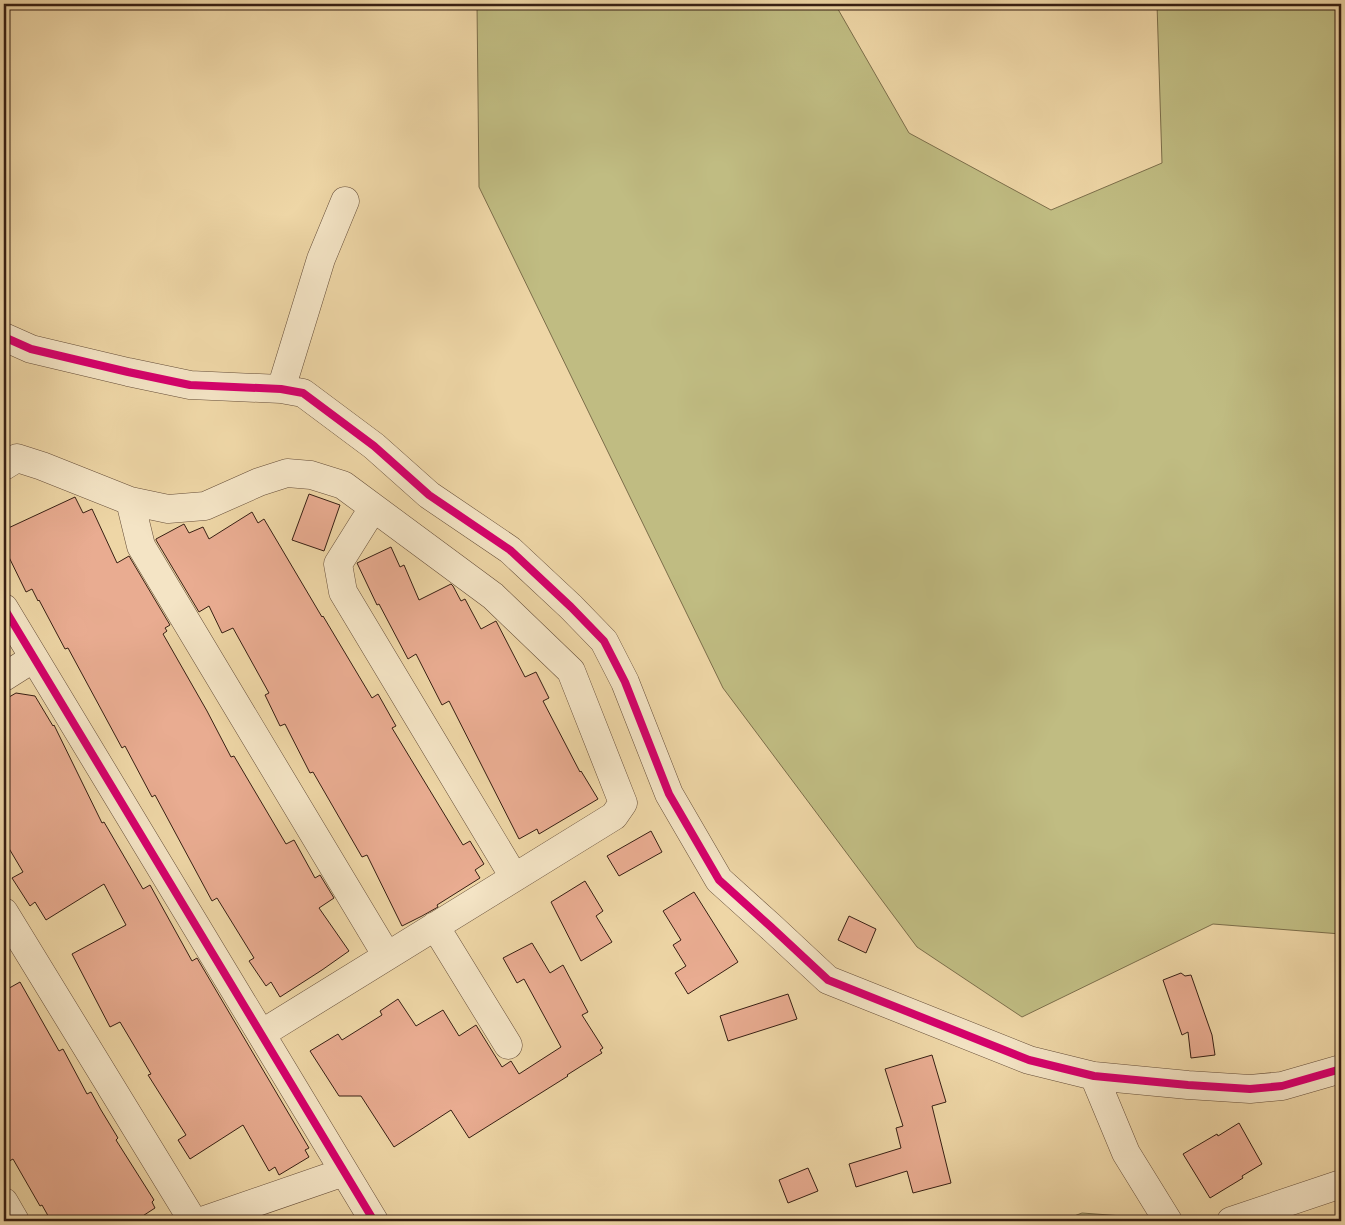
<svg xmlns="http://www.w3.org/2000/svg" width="1345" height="1225" font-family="'IM FELL English',serif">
	<rect width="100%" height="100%" fill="#eed6a6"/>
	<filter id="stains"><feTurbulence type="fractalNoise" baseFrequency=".004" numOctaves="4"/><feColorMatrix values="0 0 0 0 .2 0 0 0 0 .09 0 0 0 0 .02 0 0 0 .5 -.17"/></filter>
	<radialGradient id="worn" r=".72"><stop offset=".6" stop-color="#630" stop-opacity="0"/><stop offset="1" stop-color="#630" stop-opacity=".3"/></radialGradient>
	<path fill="#c0bc82" stroke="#7c6e4a" d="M 477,4 L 835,4 L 909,133 L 1051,210 L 1162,163 L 1157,4 L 1341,4 L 1341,934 L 1213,924 L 1022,1017 L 917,947 L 723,688 L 479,187 Z
		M 1082,1213 L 1150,1218 L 1152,1221 L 1061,1221 Z"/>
	<path fill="#e9ac91" stroke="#371f13" d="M 309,494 L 340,505 L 324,551 L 292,540 Z
		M 75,497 L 83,513 L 92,509 L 117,563 L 129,556 L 170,625 L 165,628 L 167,631 L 163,634 L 207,711 L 231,757 L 234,756 L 286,844 L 294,840 L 315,878 L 320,875 L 334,898 L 319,908 L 349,951 L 322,970 L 280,997 L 271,982 L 266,986 L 249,961 L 254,958 L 217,898 L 212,901 L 155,795 L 152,797 L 125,746 L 122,748 L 68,648 L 65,649 L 39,600 L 38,601 L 32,589 L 26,592 L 4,547 L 4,530 Z
		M 252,512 L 258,523 L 264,519 L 322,617 L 323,616 L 372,698 L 378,694 L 396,726 L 392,728 L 463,845 L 470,841 L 484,864 L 475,870 L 480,878 L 437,905 L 438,907 L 422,916 L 402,926 L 367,855 L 362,857 L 313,772 L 310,773 L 285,724 L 280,726 L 265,695 L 269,693 L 233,628 L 222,633 L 209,606 L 199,612 L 156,540 L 156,539 L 184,524 L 189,533 L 203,527 L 209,539 Z
		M 391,547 L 400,567 L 404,565 L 419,600 L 451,584 L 453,586 L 461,601 L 465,599 L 481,629 L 496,621 L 525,677 L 536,672 L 549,698 L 543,701 L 580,772 L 581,771 L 598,799 L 539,834 L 537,829 L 519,839 L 449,701 L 442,705 L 416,654 L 408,659 L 379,604 L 377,605 L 357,563 Z
		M 16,693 L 35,696 L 53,726 L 54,725 L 102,823 L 104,822 L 143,889 L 150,885 L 192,961 L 197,958 L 309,1148 L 305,1150 L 309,1157 L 279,1175 L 275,1167 L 269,1171 L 243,1125 L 190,1159 L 178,1140 L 186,1135 L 148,1075 L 151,1074 L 120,1022 L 110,1027 L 72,954 L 126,925 L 104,884 L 46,920 L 35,902 L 30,906 L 12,878 L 23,872 L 4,840 L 4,700 Z
		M 651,831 L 662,852 L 619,876 L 607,856 Z
		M 585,881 L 603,911 L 596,916 L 612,942 L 581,961 L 551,902 Z
		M 694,892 L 738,962 L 688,994 L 675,973 L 686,966 L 673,945 L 681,940 L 663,911 Z
		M 849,916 L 876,929 L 866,953 L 838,940 Z
		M 532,943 L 550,973 L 563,965 L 588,1012 L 582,1015 L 603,1048 L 600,1050 L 602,1053 L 567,1075 L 568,1076 L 469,1138 L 451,1110 L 394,1147 L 361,1096 L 339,1096 L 310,1051 L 338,1034 L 342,1040 L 382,1015 L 380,1011 L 398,999 L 416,1026 L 443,1010 L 459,1036 L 476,1025 L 502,1067 L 511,1061 L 519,1074 L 561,1047 L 524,979 L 517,983 L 503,958 Z
		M 1181,973 L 1185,976 L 1191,975 L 1212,1035 L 1215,1055 L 1191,1058 L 1188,1032 L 1182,1035 L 1163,980 Z
		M 20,982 L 59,1051 L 63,1049 L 87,1094 L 91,1092 L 101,1110 L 118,1138 L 116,1140 L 154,1200 L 152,1202 L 155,1208 L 135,1221 L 51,1221 L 42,1205 L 40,1206 L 13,1159 L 4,1164 L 4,991 Z
		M 788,994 L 797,1019 L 728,1041 L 720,1016 Z
		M 932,1055 L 946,1102 L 932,1106 L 951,1183 L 913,1193 L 907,1171 L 856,1187 L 849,1164 L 901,1148 L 896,1128 L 903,1126 L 885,1069 Z
		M 1239,1123 L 1262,1164 L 1242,1176 L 1243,1178 L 1210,1198 L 1183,1154 L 1217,1134 L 1218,1136 Z
		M 808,1168 L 818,1191 L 788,1203 L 779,1180 Z"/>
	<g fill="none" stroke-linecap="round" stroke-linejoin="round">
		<defs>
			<path id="minor" d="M 4,337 L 31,349 L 128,372 L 190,385 L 281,389 L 303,393 L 374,446 L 429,495 L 510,550 L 571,607 L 604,641 L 625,682 L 669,794 L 719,880 L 770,926 L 828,980 L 1029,1060 L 1094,1076 L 1188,1085 L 1250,1089 L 1282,1086 L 1341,1069
				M 281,389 L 321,259 L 345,201
				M 4,466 L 17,458 L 42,466 L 130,501 L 168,509 L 205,506 L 259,482 L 287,473 L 311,475 L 343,485 L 493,596 L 571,671 L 623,803 L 614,816 L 261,1034
				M 130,501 L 141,546 L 387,956
				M 373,508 L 338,564 L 343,592 L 514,877
				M 4,608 L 374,1221
				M 4,677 L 34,658
				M 4,912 L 193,1221
				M 435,926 L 508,1045
				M 1094,1076 L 1126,1153 L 1168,1221
				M 4,1202 L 15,1221
				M 202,1221 L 344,1172
				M 1231,1221 L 1341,1184"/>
		</defs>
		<use href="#minor" stroke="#654d38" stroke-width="29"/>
		<use href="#minor" stroke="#f4e4c5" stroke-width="28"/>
		<defs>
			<path id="cycleway" d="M 4,337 L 31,349 L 128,372 L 190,385 L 281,389 L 303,393 L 374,446 L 429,495 L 510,550 L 571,607 L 604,641 L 625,682 L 669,794 L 719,880 L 770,926 L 828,980 L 1029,1060 L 1094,1076 L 1188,1085 L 1250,1089 L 1282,1086 L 1341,1069
				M 4,608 L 374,1221"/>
		</defs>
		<use href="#cycleway" stroke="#f4e4c5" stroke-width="11"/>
		<use href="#cycleway" stroke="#d6006c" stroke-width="8"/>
	</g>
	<rect width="1345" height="1225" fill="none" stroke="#eed6a6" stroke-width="20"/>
	<rect x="5" y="5" width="1335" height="1215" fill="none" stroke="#371f13" stroke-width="2.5"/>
	<rect x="10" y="10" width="1325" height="1205" fill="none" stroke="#371f13"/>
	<rect width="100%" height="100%" filter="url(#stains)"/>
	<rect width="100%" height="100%" fill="url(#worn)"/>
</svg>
